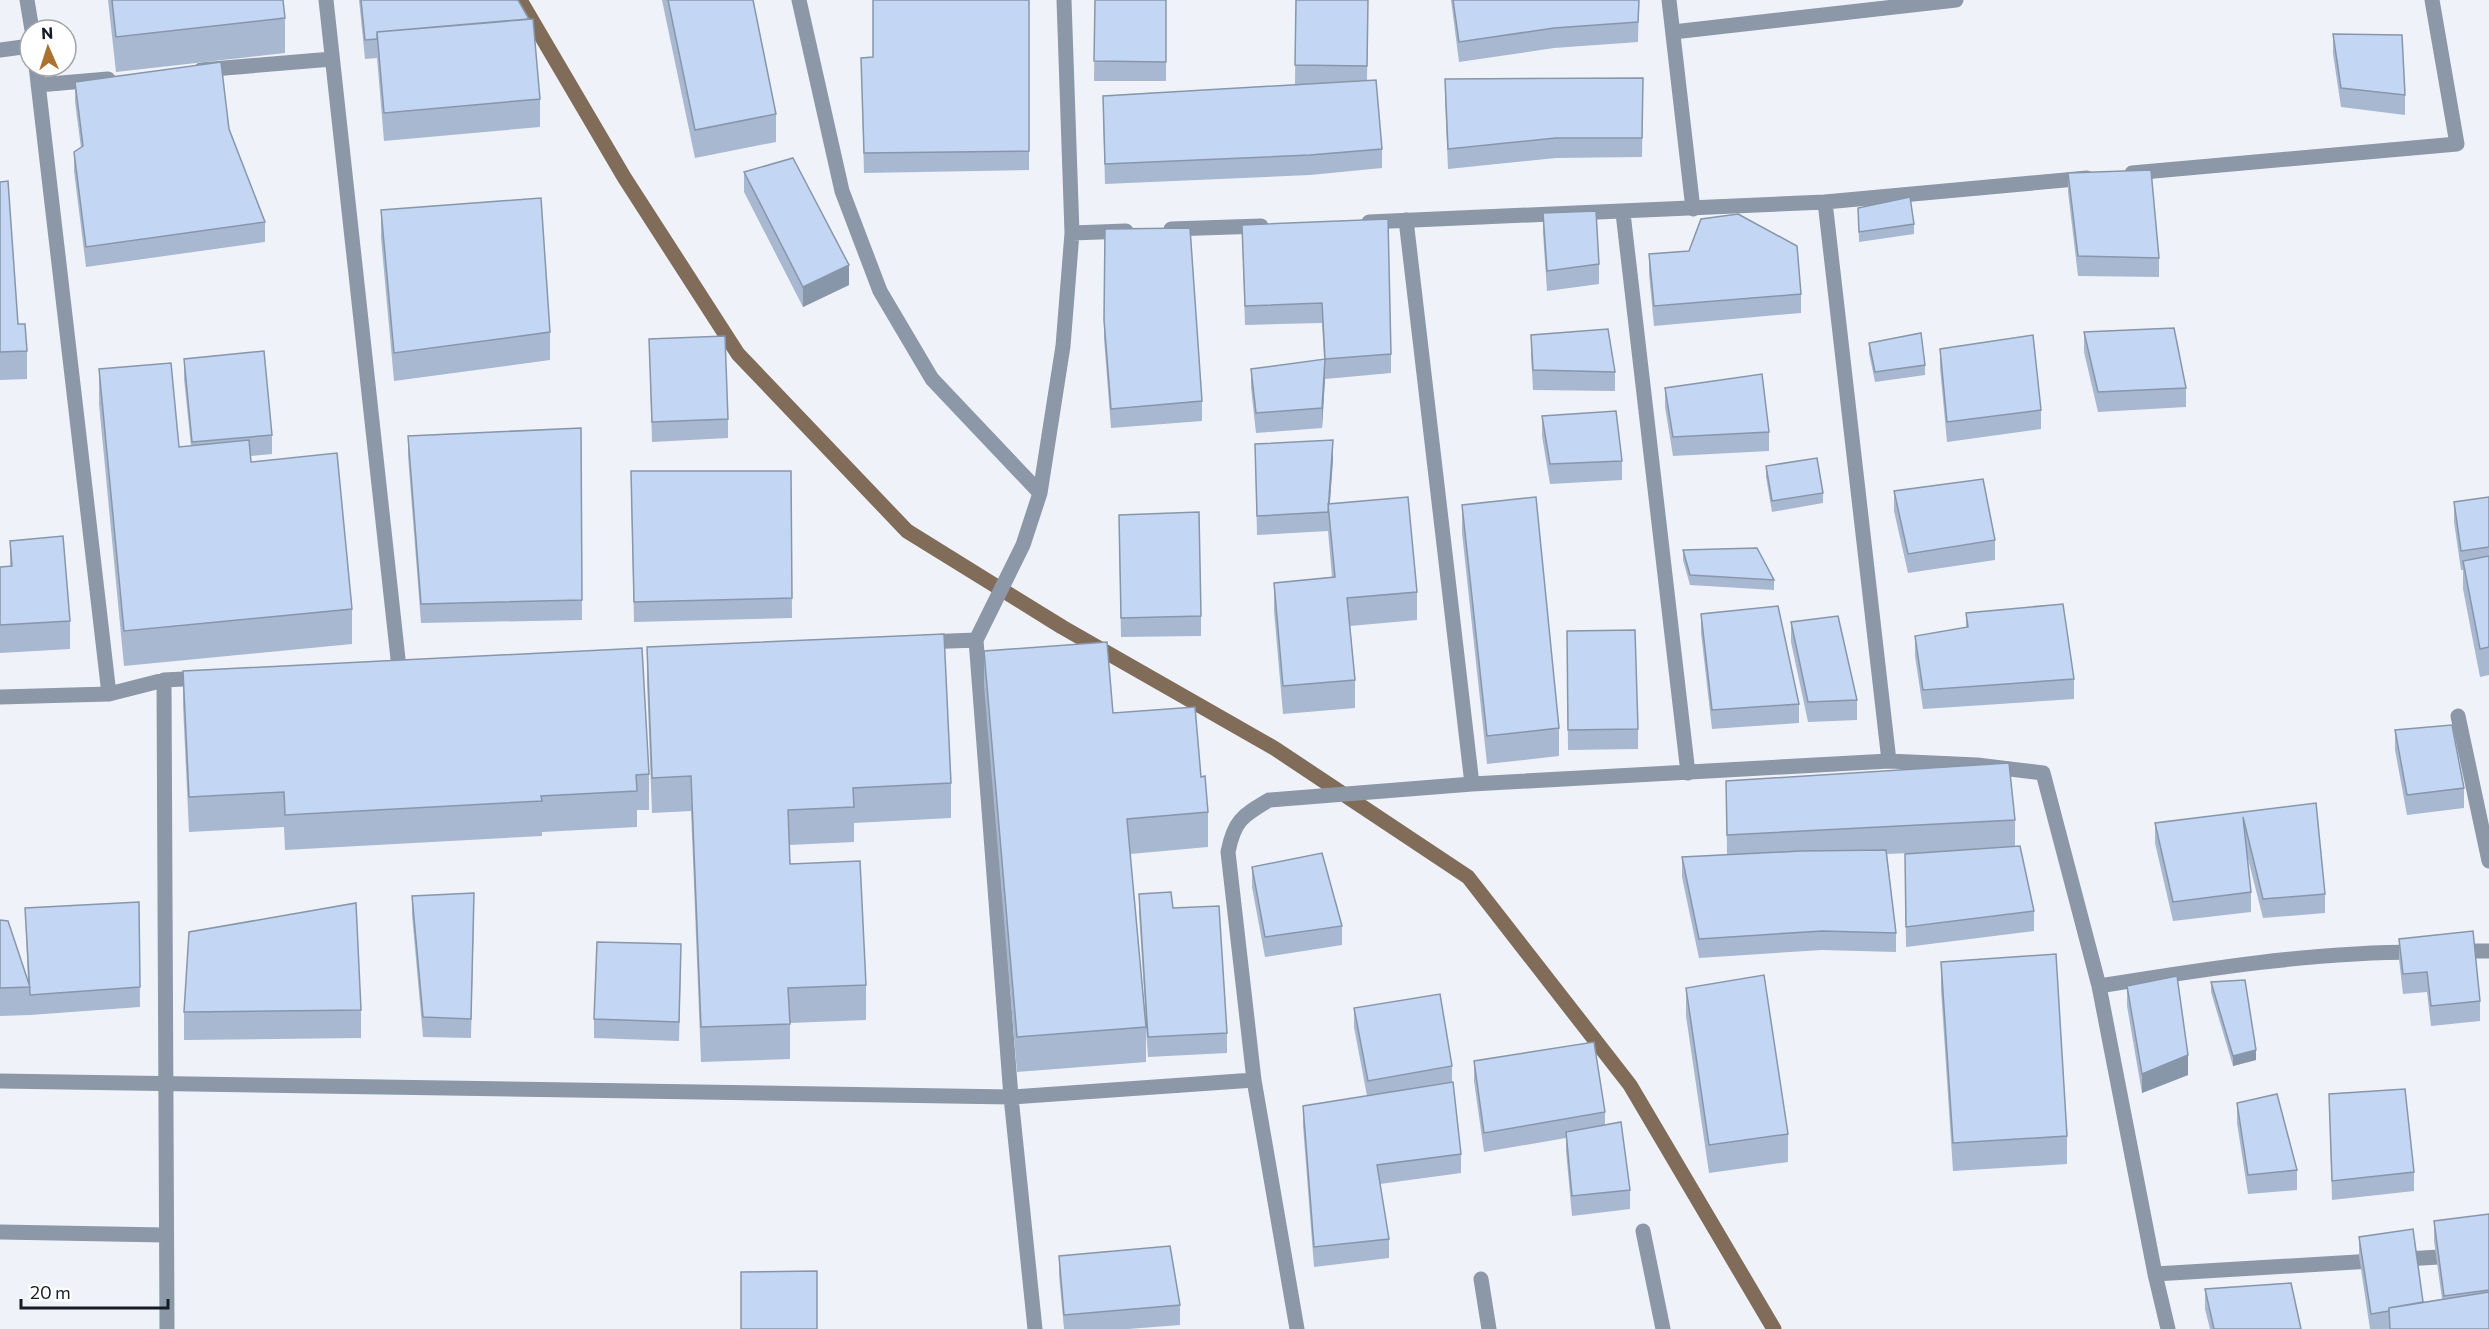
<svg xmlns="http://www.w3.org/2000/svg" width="2489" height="1329" font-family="Commissioner,sans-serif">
	<rect width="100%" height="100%" fill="#eff3f9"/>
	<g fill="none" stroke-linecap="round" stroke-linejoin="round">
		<path stroke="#816c59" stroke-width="15" d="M 520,0 L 624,177 L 738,354 L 907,531 L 1062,627 L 1274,748 L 1468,877 L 1630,1085 L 1774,1329"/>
		<path stroke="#8c97a7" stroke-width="15" d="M 27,0 L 32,30
			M 326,0 L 399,668
			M 799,0 L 842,191 L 880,291 L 932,379 L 1040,493
			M 1669,0 L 1693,209
			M 1673,32 L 1956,0
			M 0,50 L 30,46
			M 36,66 L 109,694
			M 201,70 L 332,59
			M 38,85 L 108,79
			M 2132,173 L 2457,144 L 2432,0
			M 1825,202 L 1889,761
			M 1623,213 L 1688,773
			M 1406,220 L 1472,784
			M 1369,222 L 1825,202 L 2087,178
			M 1171,229 L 1261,226
			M 1072,233 L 1126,231
			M 925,642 L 976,640
			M 164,680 L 167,1329
			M 0,697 L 109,694 L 164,680 L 203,678
			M 2458,716 L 2489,861
			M 2454,951 L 2489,951
			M 2099,986 C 2205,969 2312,952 2418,952
			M 0,1081 L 1011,1097 L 1254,1080
			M 1643,1231 L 1663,1329
			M 0,1232 L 165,1235
			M 2155,1274 L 2489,1254
			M 1481,1279 L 1489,1329
			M 1035,1329 L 1011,1097 L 976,640 L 1023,545 L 1040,493 L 1063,346 L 1072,233 L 1064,0
			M 1297,1329 L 1254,1080 L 1228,852 C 1234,821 1242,816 1269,800 L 1472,784 L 1889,761 L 1977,765 L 2043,773 L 2099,986 L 2155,1274 L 2168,1329"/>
	</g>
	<path fill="#a8b8d1" d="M 108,0 L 283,0 L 285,18 L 285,53 L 116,72 Z
		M 359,0 L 518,0 L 540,99 L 540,127 L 384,141 L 377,58 L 365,59 Z
		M 662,0 L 753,0 L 776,114 L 776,142 L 695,158 Z
		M 1029,0 L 1029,170 L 864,173 L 861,58 L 873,57 Z
		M 1095,0 L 1166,0 L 1166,81 L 1094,81 Z
		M 1296,0 L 1368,0 L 1367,81 L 1382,149 L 1382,168 L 1310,175 L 1105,184 L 1103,116 L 1302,85 L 1295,84 Z
		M 1451,0 L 1639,0 L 1638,42 L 1554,48 L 1459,62 Z
		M 2333,34 L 2405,95 L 2405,115 L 2341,107 L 2333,54 Z
		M 1643,78 L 1642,157 L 1556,158 L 1448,169 L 1445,99 L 1445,79 Z
		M 75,82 L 229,129 L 265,222 L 265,242 L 86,267 L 74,171 L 74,152 L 81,148 L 75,102 Z
		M 744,172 L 849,285 L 803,307 L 744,192 Z
		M 2068,173 L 2159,258 L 2159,277 L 2078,276 L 2068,192 Z
		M 0,182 L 18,324 L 27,351 L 27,379 L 0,380 Z
		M 1858,208 L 1914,224 L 1914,234 L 1859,242 Z
		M 381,210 L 550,332 L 550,360 L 394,381 L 381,238 Z
		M 1543,213 L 1599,264 L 1599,284 L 1547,291 L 1543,233 Z
		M 1242,225 L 1391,354 L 1391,373 L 1325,379 L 1322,428 L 1256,433 L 1251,388 L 1251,369 L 1324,359 L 1322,323 L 1245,325 Z
		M 1105,229 L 1202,401 L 1202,421 L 1111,428 L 1104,339 Z
		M 1689,251 L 1801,294 L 1801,313 L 1654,326 L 1649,274 L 1649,254 Z
		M 2084,332 L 2186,388 L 2186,407 L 2098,412 L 2084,352 Z
		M 1531,335 L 1615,372 L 1615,391 L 1533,390 L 1531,355 Z
		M 649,339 L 728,419 L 728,438 L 652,442 Z
		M 1869,343 L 1925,365 L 1925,375 L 1875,382 L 1869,353 Z
		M 1940,349 L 2041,410 L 2041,429 L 1947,442 L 1940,368 Z
		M 184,359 L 272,435 L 272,454 L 251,456 L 251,462 L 352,609 L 352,644 L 124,666 L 99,404 L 99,369 L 179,447 L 191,446 L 184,379 Z
		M 1665,388 L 1769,432 L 1769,451 L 1673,456 L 1665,407 Z
		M 1542,416 L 1622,461 L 1622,480 L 1550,484 L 1542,436 Z
		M 581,428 L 582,620 L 421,623 L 408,456 L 408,436 Z
		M 1255,444 L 1333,459 L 1330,503 L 1417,592 L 1417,620 L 1350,626 L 1355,680 L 1355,708 L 1283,714 L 1274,611 L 1274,583 L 1332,577 L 1328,531 L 1257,535 Z
		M 1766,466 L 1823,493 L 1823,503 L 1772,512 L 1766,477 Z
		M 791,471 L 792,618 L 634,622 L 631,491 Z
		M 1894,491 L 1995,540 L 1995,560 L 1908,573 L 1894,511 Z
		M 2489,497 L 2489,675 L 2480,677 L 2463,589 L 2463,570 L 2461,570 L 2454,522 L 2454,502 Z
		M 1462,505 L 1559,728 L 1559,756 L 1487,764 L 1462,533 Z
		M 1119,534 L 1201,616 L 1201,636 L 1121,637 Z
		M 10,541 L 70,621 L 70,649 L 0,653 L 0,567 L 10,566 Z
		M 1683,550 L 1774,580 L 1774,590 L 1690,585 L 1683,560 Z
		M 1966,613 L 2074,679 L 2074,699 L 1923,709 L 1915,656 L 1915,636 L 1966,628 Z
		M 1701,614 L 1799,704 L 1799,723 L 1712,729 L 1701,633 Z
		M 1791,622 L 1857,700 L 1857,720 L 1808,722 L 1791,642 Z
		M 1567,631 L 1638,729 L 1638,749 L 1568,750 Z
		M 647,647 L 951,783 L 951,818 L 854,823 L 854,842 L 789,845 L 790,864 L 866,985 L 866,1020 L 790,1023 L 790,1059 L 701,1062 L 691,811 L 652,813 L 647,682 Z
		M 984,651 L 1113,713 L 1201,777 L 1208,812 L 1208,847 L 1130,854 L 1146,1023 L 1139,913 L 1139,894 L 1173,908 L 1227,1033 L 1227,1053 L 1148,1057 L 1146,1029 L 1146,1062 L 1017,1072 L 984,686 Z
		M 183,671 L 649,774 L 649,810 L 637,810 L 637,827 L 542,832 L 542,836 L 285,850 L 284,827 L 189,832 L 183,706 Z
		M 2395,730 L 2464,788 L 2464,808 L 2407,815 L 2395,750 Z
		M 1726,781 L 2015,820 L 2015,846 L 2034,911 L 2034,931 L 1906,947 L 1905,854 L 1910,853 L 1887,854 L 1896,933 L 1896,952 L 1822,950 L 1699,958 L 1682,877 L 1682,857 L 1727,855 Z
		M 2316,803 L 2325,894 L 2325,913 L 2263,918 L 2246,851 L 2251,892 L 2251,912 L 2173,921 L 2155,843 L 2155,823 Z
		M 1252,867 L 1342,926 L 1342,945 L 1265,957 L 1252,887 Z
		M 412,896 L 474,912 L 471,1038 L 423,1037 L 412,915 Z
		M 139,902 L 140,1007 L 30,1015 L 0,1016 L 0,920 L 28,982 L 25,908 Z
		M 2399,939 L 2480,1001 L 2480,1021 L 2431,1026 L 2427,992 L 2403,994 L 2399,959 Z
		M 1941,962 L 2067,1136 L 2067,1164 L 1953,1171 L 1941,990 Z
		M 681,963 L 679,1041 L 594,1038 L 594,1019 Z
		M 2211,982 L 2256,1060 L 2233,1066 L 2211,992 Z
		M 2127,986 L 2188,1075 L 2142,1093 L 2127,1006 Z
		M 1686,988 L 1788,1134 L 1788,1162 L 1709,1173 L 1686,1016 Z
		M 1354,1008 L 1452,1066 L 1452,1082 L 1461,1154 L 1461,1173 L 1380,1184 L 1389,1239 L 1389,1258 L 1314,1267 L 1303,1126 L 1303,1106 L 1367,1096 L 1354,1027 Z
		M 361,1010 L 361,1038 L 184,1040 L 184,1012 Z
		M 1474,1061 L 1605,1112 L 1605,1124 L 1630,1190 L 1630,1209 L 1572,1216 L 1566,1151 L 1566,1138 L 1484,1152 L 1474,1081 Z
		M 2329,1094 L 2414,1172 L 2414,1191 L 2332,1200 Z
		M 2237,1103 L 2297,1170 L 2297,1190 L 2248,1194 L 2237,1123 Z
		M 2489,1214 L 2489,1329 L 2370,1329 L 2359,1256 L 2359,1237 L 2423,1302 L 2442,1299 L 2434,1241 L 2434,1221 Z
		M 1059,1256 L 1180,1305 L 1180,1325 L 1128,1329 L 1064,1329 L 1059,1275 Z
		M 2205,1289 L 2301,1329 L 2210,1329 L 2205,1309 Z"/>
	<path fill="#8896aa" d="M 849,265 L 849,285 L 803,307 L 803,287 Z
		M 1325,359 L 1325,379 L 1322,428 L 1322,408 Z
		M 1333,440 L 1333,459 L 1329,515 L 1329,507 Z
		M 2256,1050 L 2256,1060 L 2233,1066 L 2233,1056 Z
		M 2188,1055 L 2188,1075 L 2142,1093 L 2142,1074 Z"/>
	<path fill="#c3d6f3" stroke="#8896aa" stroke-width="1.5" d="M 112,0 L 283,0 L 285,18 L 116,37 Z
		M 361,0 L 518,0 L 529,19 L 377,32 L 377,39 L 365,40 Z
		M 668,0 L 753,0 L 776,114 L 695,130 Z
		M 873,0 L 1029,0 L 1029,151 L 864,153 L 861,58 L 873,57 Z
		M 1095,0 L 1166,0 L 1166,62 L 1094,61 Z
		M 1296,0 L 1368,0 L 1367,66 L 1295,65 Z
		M 1453,0 L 1639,0 L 1638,22 L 1554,28 L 1459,42 Z
		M 533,19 L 540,99 L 384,113 L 377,32 Z
		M 2333,34 L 2402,35 L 2405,95 L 2341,88 Z
		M 221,62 L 229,129 L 265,222 L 86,247 L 74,152 L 83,146 L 75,82 Z
		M 1643,78 L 1642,138 L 1556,138 L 1448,149 L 1445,79 Z
		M 1376,80 L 1382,149 L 1310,155 L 1105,164 L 1103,96 Z
		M 793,158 L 849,265 L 803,287 L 744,172 Z
		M 2151,170 L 2159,258 L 2078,256 L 2068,173 Z
		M 8,181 L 18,324 L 25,324 L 27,351 L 0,352 L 0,182 Z
		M 1910,197 L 1914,224 L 1859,232 L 1858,208 Z
		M 541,198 L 550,332 L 394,353 L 381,210 Z
		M 1596,211 L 1599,264 L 1547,271 L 1543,213 Z
		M 1738,214 L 1797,246 L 1801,294 L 1654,306 L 1649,254 L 1689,251 L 1701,219 Z
		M 1388,219 L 1391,354 L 1325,359 L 1322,303 L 1245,306 L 1242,225 Z
		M 1190,228 L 1202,401 L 1111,409 L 1104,320 L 1105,229 Z
		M 2174,328 L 2186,388 L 2098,392 L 2084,332 Z
		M 1608,329 L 1615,372 L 1533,370 L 1531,335 Z
		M 1921,333 L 1925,365 L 1875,372 L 1869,343 Z
		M 2033,335 L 2041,410 L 1947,422 L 1940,349 Z
		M 725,336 L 728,419 L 652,422 L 649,339 Z
		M 264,351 L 272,435 L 192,442 L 184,359 Z
		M 1325,359 L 1322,408 L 1256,413 L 1251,369 Z
		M 171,363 L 179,447 L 249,440 L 251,462 L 337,453 L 352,609 L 124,631 L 99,369 Z
		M 1762,374 L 1769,432 L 1673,437 L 1665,388 Z
		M 1616,411 L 1622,461 L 1550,464 L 1542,416 Z
		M 581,428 L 582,600 L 421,604 L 408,436 Z
		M 1333,440 L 1328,512 L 1257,516 L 1255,444 Z
		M 1817,458 L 1823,493 L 1772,501 L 1766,466 Z
		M 631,471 L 791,471 L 792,598 L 634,602 Z
		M 1983,479 L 1995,540 L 1908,554 L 1894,491 Z
		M 1408,497 L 1417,592 L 1347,598 L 1355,680 L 1283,686 L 1274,583 L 1335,577 L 1328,504 Z
		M 1536,497 L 1559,728 L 1487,736 L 1462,505 Z
		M 2489,497 L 2489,547 L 2461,551 L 2454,502 Z
		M 1199,512 L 1201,616 L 1121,618 L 1119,515 Z
		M 63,536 L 70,621 L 0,625 L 0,567 L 12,566 L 10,541 Z
		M 1757,548 L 1774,580 L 1690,575 L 1683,550 Z
		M 2489,556 L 2489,647 L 2480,649 L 2463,561 Z
		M 2063,604 L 2074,679 L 1923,690 L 1915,636 L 1968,627 L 1966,613 Z
		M 1778,606 L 1799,704 L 1712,710 L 1701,614 Z
		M 1838,616 L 1857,700 L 1808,702 L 1791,622 Z
		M 1635,630 L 1638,729 L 1568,730 L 1567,631 Z
		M 944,634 L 951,783 L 853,788 L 854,807 L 788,810 L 790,864 L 860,861 L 866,985 L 788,988 L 790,1024 L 701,1027 L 691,776 L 652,778 L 647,647 Z
		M 1107,642 L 1113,713 L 1195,707 L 1201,777 L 1205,776 L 1208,812 L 1127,819 L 1146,1027 L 1017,1037 L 984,651 Z
		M 642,648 L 649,774 L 636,775 L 637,791 L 541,796 L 542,801 L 285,815 L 284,792 L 189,797 L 183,671 Z
		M 2452,725 L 2464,788 L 2407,795 L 2395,730 Z
		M 2009,763 L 2015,820 L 1727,835 L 1726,781 Z
		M 2316,803 L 2325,894 L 2263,899 L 2243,817 L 2251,892 L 2173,902 L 2155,823 Z
		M 2020,846 L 2034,911 L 1906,927 L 1905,854 Z
		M 1886,850 L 1896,933 L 1822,931 L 1699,939 L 1682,857 L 1801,851 Z
		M 1322,853 L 1342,926 L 1265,937 L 1252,867 Z
		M 1171,892 L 1173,908 L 1219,906 L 1227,1033 L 1148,1037 L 1139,894 Z
		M 474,893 L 471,1019 L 423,1017 L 412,896 Z
		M 139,902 L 140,987 L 30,995 L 25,908 Z
		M 356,903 L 361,1010 L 184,1012 L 189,932 Z
		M 0,920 L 8,921 L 30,987 L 0,988 Z
		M 2473,931 L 2480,1001 L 2431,1006 L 2427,972 L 2403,974 L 2399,939 Z
		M 597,942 L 681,944 L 679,1022 L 594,1019 Z
		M 2056,954 L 2067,1136 L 1953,1143 L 1941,962 Z
		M 1764,975 L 1788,1134 L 1709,1145 L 1686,988 Z
		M 2177,976 L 2188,1055 L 2142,1074 L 2127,986 Z
		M 2245,980 L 2256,1050 L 2233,1056 L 2211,982 Z
		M 1440,994 L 1452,1066 L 1368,1081 L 1354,1008 Z
		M 1594,1042 L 1605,1112 L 1484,1133 L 1474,1061 Z
		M 1453,1082 L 1461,1154 L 1377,1165 L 1389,1239 L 1314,1247 L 1303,1106 Z
		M 2405,1089 L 2414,1172 L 2332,1181 L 2329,1094 Z
		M 2277,1094 L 2297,1170 L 2248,1175 L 2237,1103 Z
		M 1621,1122 L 1630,1190 L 1572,1196 L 1566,1132 Z
		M 2489,1214 L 2489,1290 L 2444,1296 L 2434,1221 Z
		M 2413,1229 L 2423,1302 L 2389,1308 L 2389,1311 L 2371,1314 L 2359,1237 Z
		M 1170,1246 L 1180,1305 L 1064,1315 L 1059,1256 Z
		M 817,1271 L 817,1329 L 741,1329 L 741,1272 Z
		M 2291,1283 L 2301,1329 L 2214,1329 L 2205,1289 Z
		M 2489,1292 L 2489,1329 L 2390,1329 L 2389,1308 Z"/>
	<g transform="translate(48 48) rotate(357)"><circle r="28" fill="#ffffff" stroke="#a1a4a8" stroke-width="1.5"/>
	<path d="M0-4.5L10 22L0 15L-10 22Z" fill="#aa712f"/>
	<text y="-9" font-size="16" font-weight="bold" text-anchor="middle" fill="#151c26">N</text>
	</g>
	<path d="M21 1299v9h147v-9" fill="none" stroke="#151c26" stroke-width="3"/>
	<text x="30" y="1299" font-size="18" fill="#151c26" stroke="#ffffff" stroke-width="4.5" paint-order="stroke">20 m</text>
</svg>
